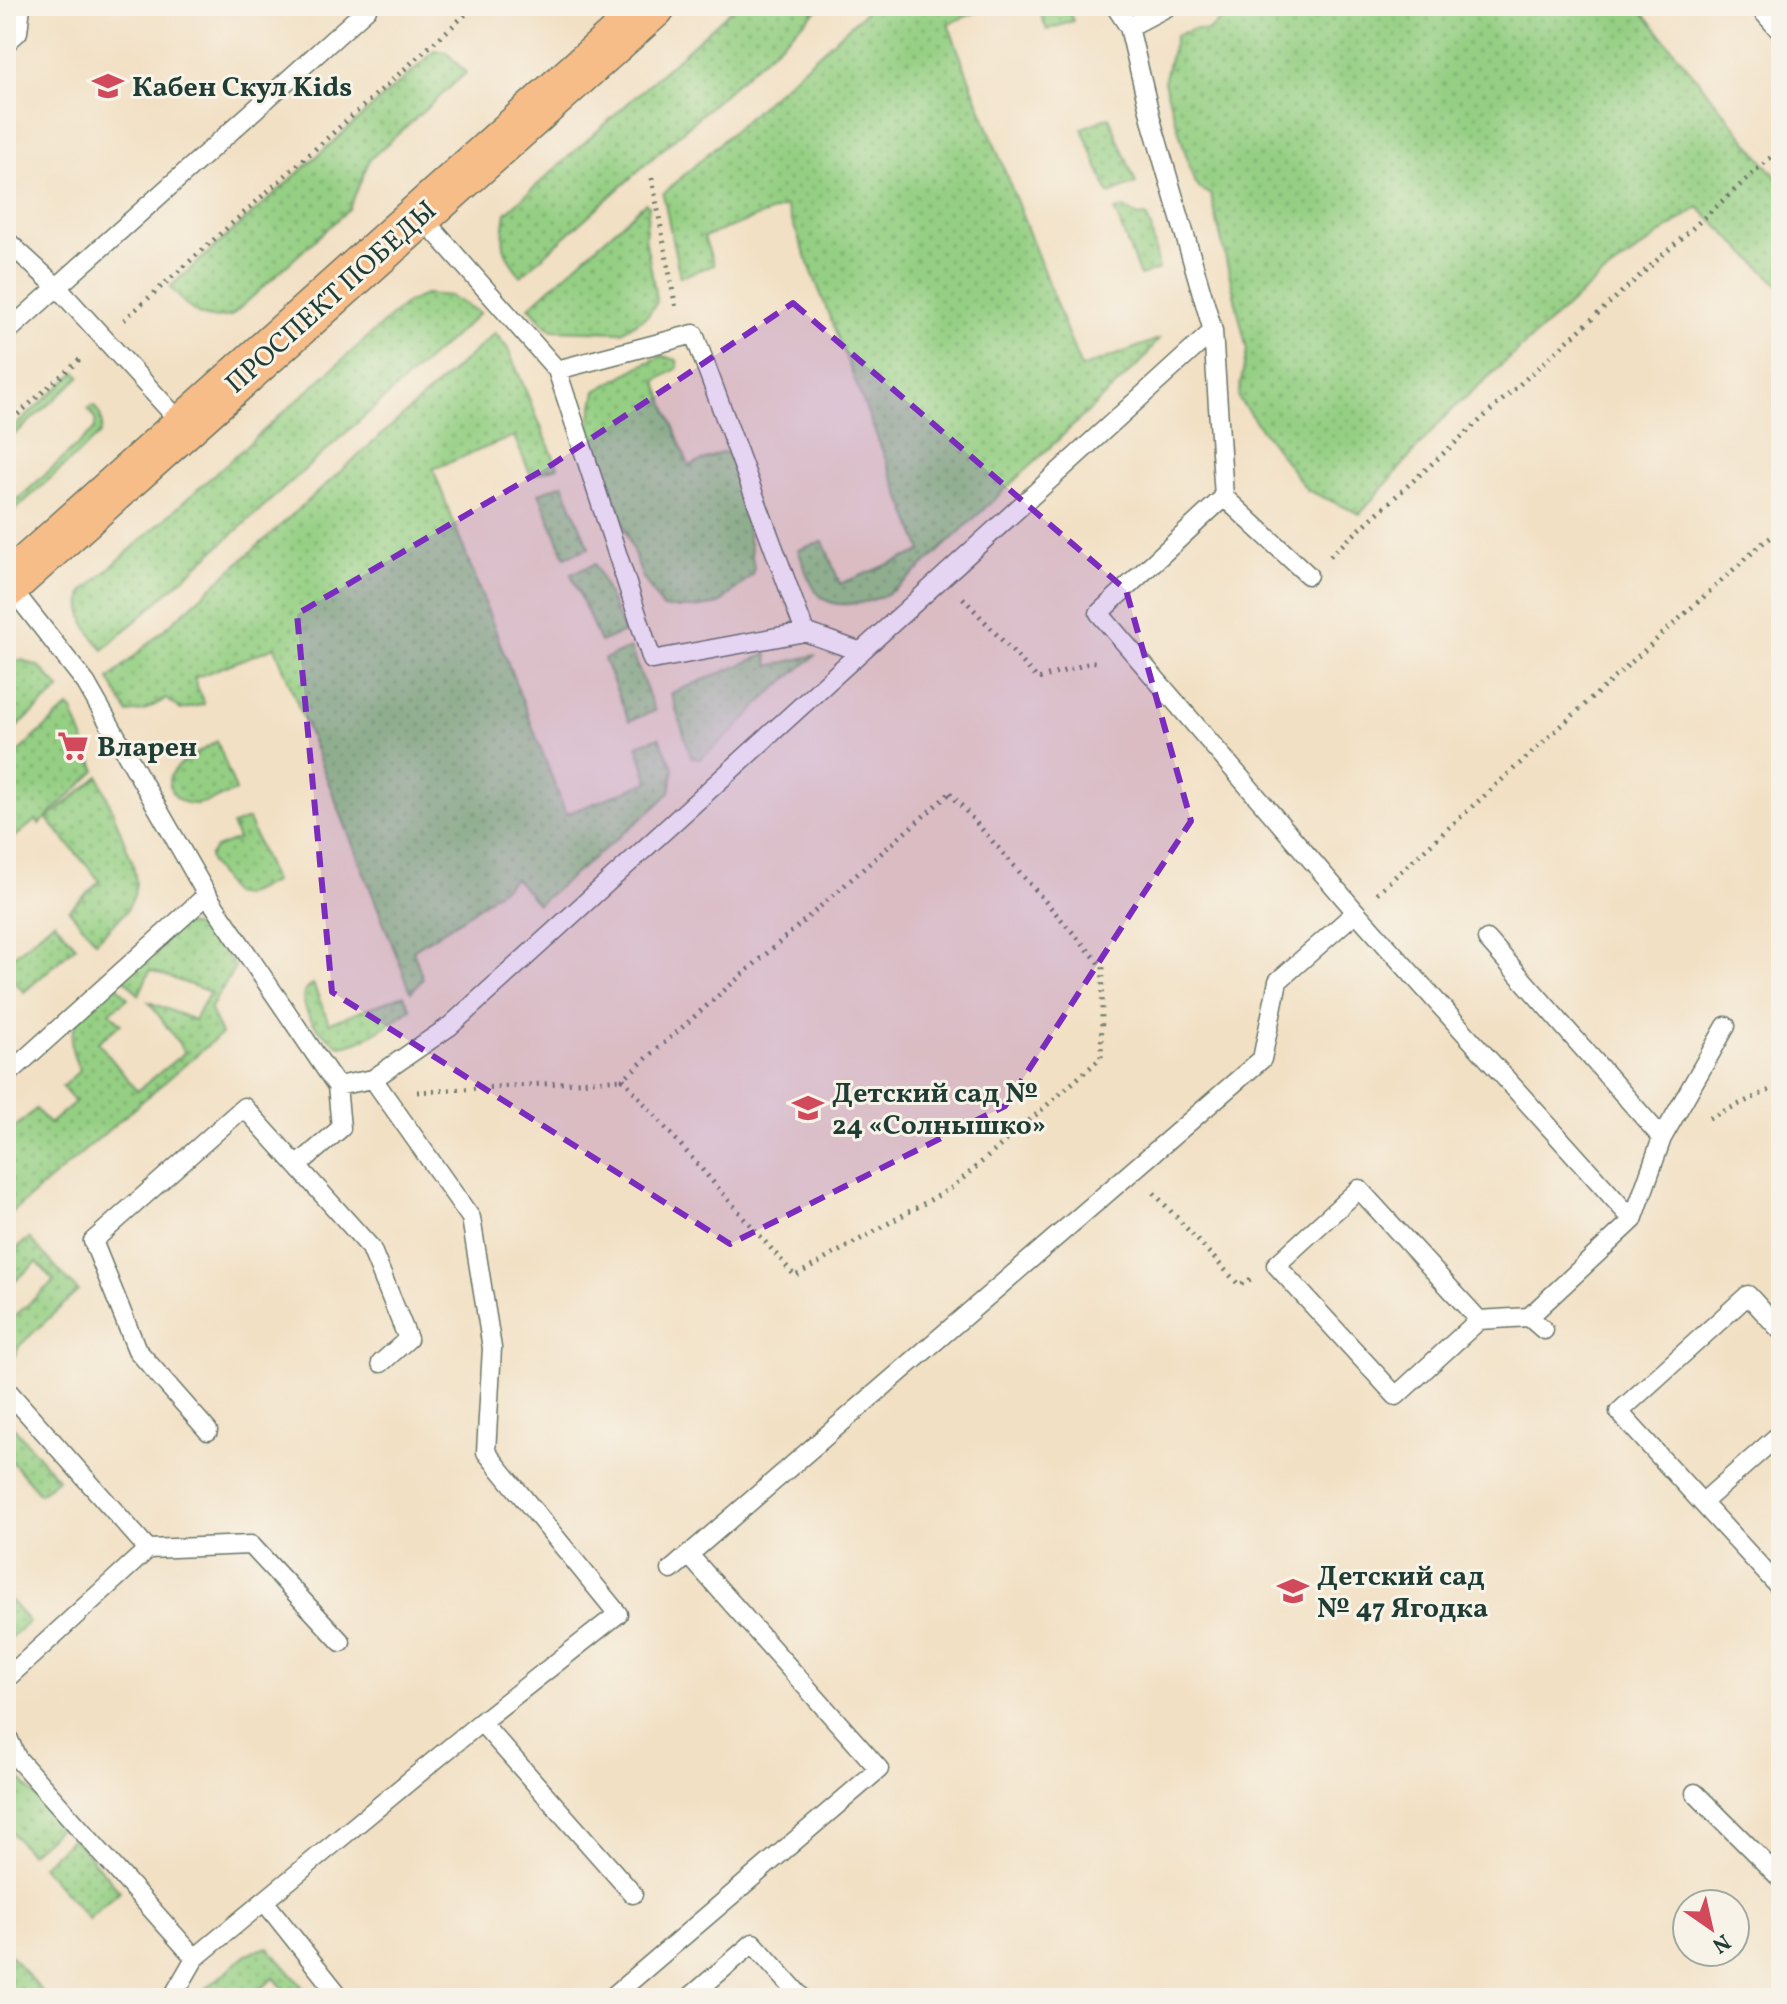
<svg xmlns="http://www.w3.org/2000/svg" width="1787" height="2004" font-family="Vollkorn,serif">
	<defs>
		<pattern id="grass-dots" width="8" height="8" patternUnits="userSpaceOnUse" patternTransform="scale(2)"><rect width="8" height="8" fill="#94cf83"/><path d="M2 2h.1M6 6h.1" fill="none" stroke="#78a96c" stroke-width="1.8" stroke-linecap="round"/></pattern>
	</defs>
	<rect width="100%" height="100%" fill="#f7f3e8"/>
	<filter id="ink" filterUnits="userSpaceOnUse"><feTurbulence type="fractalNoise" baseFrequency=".0125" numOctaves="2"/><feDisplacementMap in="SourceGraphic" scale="16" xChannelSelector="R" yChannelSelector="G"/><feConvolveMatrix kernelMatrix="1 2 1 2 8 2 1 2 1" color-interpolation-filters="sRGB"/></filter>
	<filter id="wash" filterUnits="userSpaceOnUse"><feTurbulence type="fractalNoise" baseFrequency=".006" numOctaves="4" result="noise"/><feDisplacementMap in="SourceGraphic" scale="32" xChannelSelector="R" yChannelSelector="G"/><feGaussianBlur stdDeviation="1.8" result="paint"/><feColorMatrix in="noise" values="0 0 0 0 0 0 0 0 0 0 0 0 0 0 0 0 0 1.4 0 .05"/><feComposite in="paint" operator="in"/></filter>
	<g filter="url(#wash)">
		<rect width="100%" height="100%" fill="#f2e0c4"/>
		<path fill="url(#grass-dots)" stroke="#5a865c" stroke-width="2" d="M 736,6 L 822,6 L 521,276 C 501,252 501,243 506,213 Z
			M 872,6 L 991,6 L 948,24 L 1081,368 L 1159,339 L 1142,361 L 923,566 C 898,588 883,602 848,604 C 837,605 827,603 819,595 C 808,582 804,565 798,550 L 823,541 L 840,584 L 922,551 L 786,206 L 704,237 L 714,265 L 680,277 L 663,194 Z
			M 1037,6 L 1067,6 L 1073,21 L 1047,30 Z
			M 1239,6 L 1638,6 L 1781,183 L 1781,287 L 1698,207 L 1597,280 L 1447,414 L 1360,514 L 1307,490 L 1238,398 L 1247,350 L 1211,195 L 1199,188 L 1194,181 L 1164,82 L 1176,35 L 1195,29 L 1207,31 Z
			M 435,51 L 446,52 L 466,73 L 370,159 L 349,209 L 231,316 C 198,323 191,310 170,287 Z
			M 1109,117 L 1136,183 L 1109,194 L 1082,128 Z
			M 645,203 L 649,205 L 645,237 L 657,302 L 648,315 L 622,332 L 552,330 L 546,326 L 529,307 Z
			M 1124,208 L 1139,217 L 1146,216 L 1151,228 L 1159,269 L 1140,276 L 1115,211 Z
			M 427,294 L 450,296 L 480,313 L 103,650 C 87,628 78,620 83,592 L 406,303 Z
			M 495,333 L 508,349 L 558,467 L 531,476 L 514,436 L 433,469 L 566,814 L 649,782 L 637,745 L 659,737 L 674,769 L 670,792 L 655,807 L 538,904 L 515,878 L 472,912 L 413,950 L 423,979 L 411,992 L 275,647 L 194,678 L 204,704 L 181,710 L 166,699 L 143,711 L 128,713 L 109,679 Z
			M 662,356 L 677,360 L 678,368 L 656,381 L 689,466 L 723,452 L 731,454 L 739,481 L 754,568 L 752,575 L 719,604 L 694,608 L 663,608 L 642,576 L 589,427 L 596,391 L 642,365 Z
			M 76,372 L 80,377 L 6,442 L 6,434 Z
			M 93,405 C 102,415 104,421 100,434 L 6,518 L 6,510 L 94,430 C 97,420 95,417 88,409 Z
			M 563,484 L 589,548 L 565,557 L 539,493 Z
			M 595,564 L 624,632 L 600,642 L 571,574 Z
			M 630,648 L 655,711 L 629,721 L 604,659 Z
			M 767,654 L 769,666 L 816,655 L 768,695 L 736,729 L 700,759 L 691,757 L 671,693 Z
			M 22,660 L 40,667 L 60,689 L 6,737 L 6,662 Z
			M 68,707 L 72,711 L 96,771 L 39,824 L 36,820 L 10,841 L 6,856 L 6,763 Z
			M 217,741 L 236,791 C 217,798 186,815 173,793 C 170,787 167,782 171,775 C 180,760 203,751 217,741 Z
			M 99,776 L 133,864 L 136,882 L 134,896 L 126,912 L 96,941 L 69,910 L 100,881 L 47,819 Z
			M 248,819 L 274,882 L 242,896 L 232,894 L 211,863 L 209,857 L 215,848 L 238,839 L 232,825 Z
			M 54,921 L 76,946 L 24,992 L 6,972 L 6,963 Z
			M 183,925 C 209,924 221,949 235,967 L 210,1009 L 221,1034 L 10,1214 L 6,1209 L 6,1135 L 36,1109 L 49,1124 L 75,1102 L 62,1087 L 80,1070 C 56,1028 87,1011 113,981 L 128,998 L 110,1012 L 121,1024 L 98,1042 L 137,1091 L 185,1052 L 149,1002 L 194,1020 L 210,992 L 150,970 L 139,995 L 120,974 Z
			M 313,984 L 329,1023 L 404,995 L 411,1009 C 389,1023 366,1043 340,1046 C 321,1034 301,1016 304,992 Z
			M 29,1238 L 78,1291 L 20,1345 L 13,1359 L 6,1350 L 6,1322 L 7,1323 L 54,1281 L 37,1262 L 6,1289 L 6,1258 Z
			M 11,1424 L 58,1479 L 40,1494 L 6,1455 L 6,1428 Z
			M 6,1596 L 29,1622 L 6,1641 Z
			M 15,1773 L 62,1826 L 30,1854 L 6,1826 L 6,1780 Z
			M 73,1838 L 120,1891 L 88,1919 L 41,1866 Z
			M 268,1947 L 312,1998 L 292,1998 L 274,1978 L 250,1998 L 195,1998 L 247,1954 Z
			M 6,1950 L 48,1998 L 6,1998 Z"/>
	</g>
	<g filter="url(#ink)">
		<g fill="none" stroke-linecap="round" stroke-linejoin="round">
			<defs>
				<path id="lane" d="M 1115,6 L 1129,27
					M 1758,6 L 1781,32
					M 6,43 L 18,32 L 21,6
					M 420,215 L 557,370 L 652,660 L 805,632 L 694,334 L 557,370
					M 6,240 L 57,287 L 184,426
					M 6,333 L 367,9 L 367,6
					M 1224,497 L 1308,575
					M 8,584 L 86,683 L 207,895 L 337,1086 L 373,1079 L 471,1218 L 492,1348 L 486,1452 L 618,1614 L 481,1722 L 195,1958 L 172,1998
					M 805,632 L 861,652
					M 1356,912 L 1633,1220
					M 1487,939 L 1662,1138
					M 6,1076 L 207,895
					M 373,1079 L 450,1026 L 1213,331
					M 297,1166 L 341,1128 L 337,1086
					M 1529,1317 L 1544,1330
					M 1479,1320 L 1359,1189 L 1276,1265 L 1396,1396 L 1479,1320 L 1529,1317 L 1633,1220 L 1662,1138 L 1726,1026
					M 1781,1331 L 1748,1295 L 1619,1412 L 1781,1589
					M 6,1389 L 148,1549
					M 208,1431 L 137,1350 L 93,1241 L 244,1107 L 371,1248 L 408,1339 L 381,1363
					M 1702,1503 L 1781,1433
					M 671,1570 L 1262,1059 L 1278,981 L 1356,912 L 1099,613 L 1224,497 L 1213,331 L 1152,123 L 1129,27 L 1169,6
					M 6,1679 L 148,1549 L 251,1545 L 341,1642
					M 481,1722 L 633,1894
					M 6,1733 L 17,1758 L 195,1958
					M 1695,1793 L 1781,1879
					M 264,1901 L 341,1998
					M 611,1998 L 879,1769 L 689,1555
					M 689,1998 L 753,1943 L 802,1998"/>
				<path id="primary" d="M 6,586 L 653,6"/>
			</defs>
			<use href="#lane" stroke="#697666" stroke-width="21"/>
			<use href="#primary" stroke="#697666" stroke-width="47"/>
			<path stroke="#697666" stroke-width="5" stroke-dasharray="2 6" stroke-linecap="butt" d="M 652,178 L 676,309
				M 124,320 L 475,6
				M 6,425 L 81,358
				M 1330,556 L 1781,148
				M 963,598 L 1038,679 L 1100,660
				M 950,793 L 1103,967 L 1101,1058 L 953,1187 L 795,1276 L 623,1079 Z
				M 1377,893 L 1764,542 L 1781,531
				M 417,1092 L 623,1079
				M 1709,1118 L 1781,1085
				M 1154,1193 L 1239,1285 L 1251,1279"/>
			<use href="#lane" stroke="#fff" stroke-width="18"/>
			<use href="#primary" stroke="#f7bd88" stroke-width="44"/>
		</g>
	</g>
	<path fill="#7b2cbf" fill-opacity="0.2" stroke="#7b2cbf" stroke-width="6" stroke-dasharray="16 10" stroke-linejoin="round" d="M 793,303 L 1126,590 L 1191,821 L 1005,1106 L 730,1244 L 332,992 L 297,614 L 553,464 Z"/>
	<defs>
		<symbol id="school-bare" viewBox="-9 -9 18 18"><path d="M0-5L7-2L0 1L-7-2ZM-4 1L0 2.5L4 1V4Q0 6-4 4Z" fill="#d1495b" stroke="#f7f3e8" stroke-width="2.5" paint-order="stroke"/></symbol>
		<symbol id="supermarket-bare" viewBox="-9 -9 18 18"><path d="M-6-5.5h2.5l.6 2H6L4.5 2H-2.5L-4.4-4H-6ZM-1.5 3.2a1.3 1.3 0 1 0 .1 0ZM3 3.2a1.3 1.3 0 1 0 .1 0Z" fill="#d1495b" stroke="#f7f3e8" stroke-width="2.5" paint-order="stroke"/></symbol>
	</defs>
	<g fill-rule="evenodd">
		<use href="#school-bare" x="86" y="64" width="44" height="44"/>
		<use href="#supermarket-bare" x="51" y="724" width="44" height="44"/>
		<use href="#school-bare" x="786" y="1086" width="44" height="44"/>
		<use href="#school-bare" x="1271" y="1569" width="44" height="44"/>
	</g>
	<g text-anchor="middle" stroke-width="6" stroke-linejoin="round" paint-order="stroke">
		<g font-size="28" font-weight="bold" fill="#1f3d34" stroke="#f7f3e8" text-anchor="start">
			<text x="132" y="96">Кабен Скул Kids</text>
			<text x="97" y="756">Вларен</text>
			<text x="832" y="1102">Детский сад №<tspan x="832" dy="32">24 «Солнышко»</tspan></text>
			<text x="1317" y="1585">Детский сад<tspan x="1317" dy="32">№ 47 Ягодка</tspan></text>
		</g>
		<g font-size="28" fill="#1f3d34" stroke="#f7f3e8">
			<text transform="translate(330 296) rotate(-42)" y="10">ПРОСПЕКТ ПОБЕДЫ</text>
		</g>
	</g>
	<rect width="1787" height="2004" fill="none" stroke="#f7f3e8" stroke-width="32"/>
	<g transform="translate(1711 1928) rotate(146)"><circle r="38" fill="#f7f3e8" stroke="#a1aaa0" stroke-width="2"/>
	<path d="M0-6L14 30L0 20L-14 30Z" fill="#d1495b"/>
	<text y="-12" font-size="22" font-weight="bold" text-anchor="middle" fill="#1f3d34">N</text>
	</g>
</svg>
